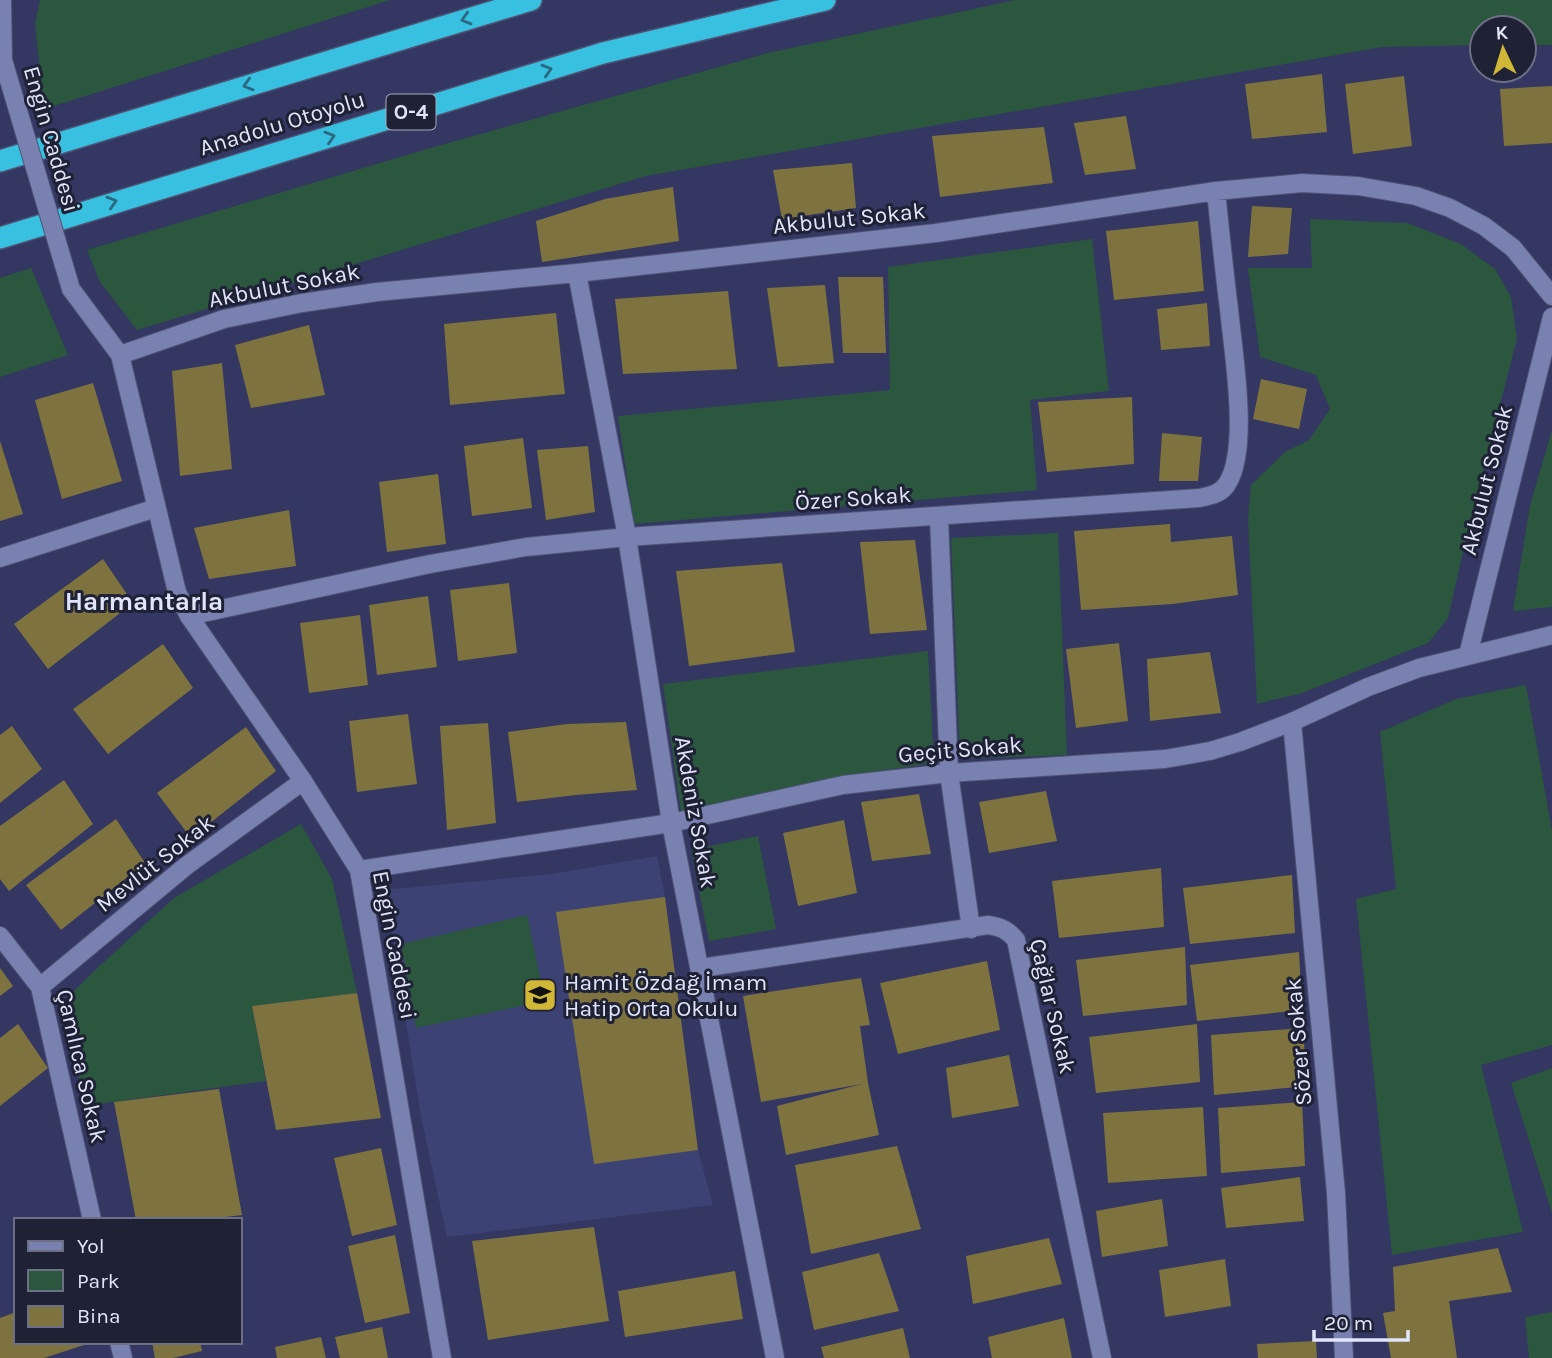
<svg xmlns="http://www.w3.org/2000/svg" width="1552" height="1358" font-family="Karla,sans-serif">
	<rect width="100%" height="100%" fill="#333762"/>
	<path fill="#3c4273" d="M 657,856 L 665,897 L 698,1150 L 713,1205 L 447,1237 L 421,1117 L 385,890 L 551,874 Z"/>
	<path fill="#2b573e" d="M 40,0 L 390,0 L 44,109 L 35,24 Z
		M 1015,0 L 1552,0 L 1552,45 L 1524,45 L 1524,28 L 1482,28 L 1482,45 L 1382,47 L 646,176 L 137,330 L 100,282 L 87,250 L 427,149 L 768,53 Z
		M 1310,219 L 1407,223 L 1461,244 L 1495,269 L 1511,297 L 1517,339 L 1471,517 L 1448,618 L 1428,643 L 1302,693 L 1257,704 L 1248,519 L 1251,485 L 1285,452 L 1309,440 L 1330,409 L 1316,375 L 1260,357 L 1248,268 L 1312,268 Z
		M 1092,239 L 1109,391 L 1030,400 L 1037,490 L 634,524 L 618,416 L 890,390 L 888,267 Z
		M 31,268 L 68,355 L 0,377 L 0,278 Z
		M 1552,430 L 1552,607 L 1513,611 L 1530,505 Z
		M 1058,533 L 1067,755 L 960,759 L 951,538 Z
		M 928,651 L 934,763 L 830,778 L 681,812 L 663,684 Z
		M 1526,685 L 1552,831 L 1552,1045 L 1481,1065 L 1523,1232 L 1392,1255 L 1356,899 L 1396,889 L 1380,732 L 1456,699 Z
		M 301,824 L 332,879 L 357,993 L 252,1006 L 266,1081 L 84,1106 L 68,1019 L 73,992 L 93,972 L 174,898 Z
		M 758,836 L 776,929 L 709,941 L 691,850 Z
		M 527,915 L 545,1001 L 416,1028 L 401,944 Z
		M 1552,1068 L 1552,1213 L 1511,1083 Z
		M 1552,1312 L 1552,1358 L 1529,1358 L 1525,1317 Z"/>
	<path fill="#7e733e" d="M 1322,74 L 1327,132 L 1252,139 L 1245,84 Z
		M 1404,76 L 1412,146 L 1353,154 L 1345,84 Z
		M 1552,86 L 1552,143 L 1504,146 L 1500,89 Z
		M 1126,116 L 1136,169 L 1085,175 L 1074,123 Z
		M 1044,127 L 1053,183 L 940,197 L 932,136 Z
		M 852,163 L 856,208 L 782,219 L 773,170 Z
		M 673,187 L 679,241 L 542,262 L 536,221 L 605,199 Z
		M 1252,206 L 1292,208 L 1288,254 L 1248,257 Z
		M 1198,221 L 1204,291 L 1114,300 L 1106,231 Z
		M 838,277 L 883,277 L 886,353 L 843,353 Z
		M 825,285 L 834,363 L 778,367 L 767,288 Z
		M 728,291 L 737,369 L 623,374 L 615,299 Z
		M 1207,303 L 1210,346 L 1161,350 L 1157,309 Z
		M 556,313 L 565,394 L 450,405 L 444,324 Z
		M 309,325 L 325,395 L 251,408 L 235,345 Z
		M 222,363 L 232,469 L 180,476 L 172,371 Z
		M 1261,379 L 1307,389 L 1299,429 L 1253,419 Z
		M 93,383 L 122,481 L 62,499 L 35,400 Z
		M 1132,397 L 1134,464 L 1047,472 L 1038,402 Z
		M 1162,433 L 1202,437 L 1198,481 L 1159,481 Z
		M 523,438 L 532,508 L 472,516 L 464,446 Z
		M 0,441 L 23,514 L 0,521 Z
		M 588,446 L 595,512 L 546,520 L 537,450 Z
		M 438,474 L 446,544 L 387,552 L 379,482 Z
		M 289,510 L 296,566 L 209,579 L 194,528 Z
		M 1170,524 L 1171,542 L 1232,536 L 1238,595 L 1173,604 L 1081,610 L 1074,531 Z
		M 915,540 L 927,630 L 870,634 L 860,542 Z
		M 103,559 L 133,603 L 48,669 L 14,624 Z
		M 782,563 L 795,652 L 689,666 L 676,571 Z
		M 509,583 L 517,653 L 458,661 L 450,590 Z
		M 428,596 L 437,667 L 377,675 L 369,605 Z
		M 360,615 L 368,685 L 309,693 L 300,623 Z
		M 1119,643 L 1128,721 L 1076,728 L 1066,649 Z
		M 163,644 L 193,688 L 108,754 L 73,709 Z
		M 1210,652 L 1221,713 L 1150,721 L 1147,659 Z
		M 408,714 L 417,784 L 357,792 L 349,721 Z
		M 626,722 L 637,790 L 576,795 L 517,802 L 508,732 L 567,724 Z
		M 488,723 L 496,823 L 447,830 L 440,726 Z
		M 12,726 L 42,769 L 0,803 L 0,735 Z
		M 246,727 L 276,771 L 191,838 L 157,793 Z
		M 64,780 L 93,824 L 9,891 L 0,879 L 0,826 Z
		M 1046,791 L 1057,841 L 989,853 L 979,802 Z
		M 919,794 L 931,854 L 872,861 L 861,802 Z
		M 116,819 L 145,863 L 61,930 L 26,885 Z
		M 844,820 L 857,893 L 798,906 L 783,833 Z
		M 1161,868 L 1164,927 L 1059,938 L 1052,881 Z
		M 1292,875 L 1295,933 L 1190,944 L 1183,888 Z
		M 665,897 L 698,1150 L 594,1164 L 556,912 Z
		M 1185,947 L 1187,1005 L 1083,1016 L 1076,960 Z
		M 1299,952 L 1302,1010 L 1197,1021 L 1190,965 Z
		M 987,961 L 1000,1030 L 898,1054 L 880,983 Z
		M 0,968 L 13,986 L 0,996 Z
		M 861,978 L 870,1025 L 860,1026 L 868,1083 L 879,1135 L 786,1155 L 777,1106 L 862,1084 L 761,1102 L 743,996 Z
		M 357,993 L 381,1118 L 276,1130 L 252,1006 Z
		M 18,1024 L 48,1068 L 0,1106 L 0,1038 Z
		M 1197,1024 L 1200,1082 L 1096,1093 L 1089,1037 Z
		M 1303,1028 L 1307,1086 L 1214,1095 L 1211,1035 Z
		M 1009,1055 L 1019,1106 L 952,1118 L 946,1068 Z
		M 219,1089 L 242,1215 L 200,1220 L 136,1220 L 114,1102 Z
		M 1302,1102 L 1305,1166 L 1221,1173 L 1218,1108 Z
		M 1203,1107 L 1207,1176 L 1108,1183 L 1103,1113 Z
		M 897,1146 L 921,1229 L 811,1254 L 795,1165 Z
		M 381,1148 L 397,1225 L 352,1236 L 334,1158 Z
		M 1300,1177 L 1304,1221 L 1226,1228 L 1221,1188 Z
		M 1162,1199 L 1168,1246 L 1102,1257 L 1096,1211 Z
		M 594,1227 L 609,1321 L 488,1340 L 472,1241 Z
		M 395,1235 L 410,1313 L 365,1323 L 348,1246 Z
		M 1049,1238 L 1062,1284 L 973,1304 L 966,1256 Z
		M 1498,1248 L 1512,1292 L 1449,1301 L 1457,1358 L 1391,1358 L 1383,1313 L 1395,1311 L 1393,1267 Z
		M 879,1253 L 899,1311 L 814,1330 L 802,1272 Z
		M 1225,1259 L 1231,1306 L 1165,1317 L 1159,1270 Z
		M 735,1271 L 743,1319 L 625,1337 L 618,1291 Z
		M 16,1312 L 16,1342 L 83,1342 L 84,1345 L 44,1358 L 0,1358 L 0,1318 Z
		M 1064,1318 L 1072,1358 L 992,1358 L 988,1337 Z
		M 382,1327 L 388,1358 L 340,1358 L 335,1337 Z
		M 903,1328 L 910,1358 L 824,1358 L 821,1347 Z
		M 321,1337 L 326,1358 L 277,1358 L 275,1347 Z
		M 1316,1341 L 1317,1358 L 1258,1358 L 1257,1344 Z
		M 152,1342 L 200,1342 L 202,1351 L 173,1358 L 155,1358 Z"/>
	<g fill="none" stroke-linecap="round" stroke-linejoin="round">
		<defs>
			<path id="minor" d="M 577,273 L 627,537 L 671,823 L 775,1358
				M 120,355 L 224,319 L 302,303 L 377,292 L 577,273 L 936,233 L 1216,191 L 1302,183 L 1358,186 L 1416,196 L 1450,208 L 1484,226 L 1513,248 L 1552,296
				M 939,516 L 949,773 L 971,929
				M 0,558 L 156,508
				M 189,616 L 430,564 L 526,547 L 627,537 L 1199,498 C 1209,496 1221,494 1227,484 C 1250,448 1233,352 1229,309 C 1224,270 1220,230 1216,191
				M 1468,655 L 1552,317
				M 1292,722 L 1336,1193 L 1344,1358
				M 0,936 L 40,987 L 92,1220
				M 701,968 L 988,925 C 1001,927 1008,930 1016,940 L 1102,1358
				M 40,987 L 186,866 L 303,781
				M 119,1342 L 123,1358"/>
			<path id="tertiary" d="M 2,0 L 3,60
				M 71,289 L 120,355 L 177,592 L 189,616 L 303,781 L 359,870 L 442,1358
				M 359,870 L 671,823 L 843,785 L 949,773 L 1165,759 L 1210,751 L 1240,742 L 1292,722 L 1368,687 L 1419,668 L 1552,635"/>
			<path id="motorway" d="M 0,161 L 531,0
				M 0,238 L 603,53 L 825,0"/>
		</defs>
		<use href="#minor" stroke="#4e5274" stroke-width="20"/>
		<use href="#tertiary" stroke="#4e5274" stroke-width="20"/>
		<use href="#motorway" stroke="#4e5274" stroke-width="24"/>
		<use href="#minor" stroke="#7981b1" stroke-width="18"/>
		<use href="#tertiary" stroke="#7981b1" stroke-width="18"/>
		<use href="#motorway" stroke="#37c0df" stroke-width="21"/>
		<defs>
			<path id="tertiary-bridge" d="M 3,60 L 71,289"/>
		</defs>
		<use href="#tertiary-bridge" stroke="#4e5274" stroke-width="20" stroke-linecap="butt"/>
		<use href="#tertiary-bridge" stroke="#7981b1" stroke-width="18"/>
	</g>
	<defs><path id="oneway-chevron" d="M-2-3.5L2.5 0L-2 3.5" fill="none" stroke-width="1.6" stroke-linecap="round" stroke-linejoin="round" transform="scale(1.75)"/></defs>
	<g stroke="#2a6982">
		<use href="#oneway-chevron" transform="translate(466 19) rotate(164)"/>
		<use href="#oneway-chevron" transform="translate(547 70) rotate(-17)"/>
		<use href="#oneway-chevron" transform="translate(248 85) rotate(163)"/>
		<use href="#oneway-chevron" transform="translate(330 137) rotate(-17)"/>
		<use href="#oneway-chevron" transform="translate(112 202) rotate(-17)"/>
	</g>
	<defs>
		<symbol id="school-square" viewBox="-11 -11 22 22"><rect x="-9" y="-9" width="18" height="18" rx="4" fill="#d1b736" stroke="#1f2135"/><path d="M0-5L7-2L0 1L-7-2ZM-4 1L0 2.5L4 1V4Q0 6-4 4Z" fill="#111"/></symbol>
	</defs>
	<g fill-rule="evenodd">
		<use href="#school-square" x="521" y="976" width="38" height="38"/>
	</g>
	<g text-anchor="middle" stroke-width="6" stroke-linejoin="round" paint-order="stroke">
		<rect fill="#1f2135" stroke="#a7aac0" stroke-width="2" x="386.5" y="94.5" width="49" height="35" rx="5"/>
		<g font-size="21" font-weight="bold" fill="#e1e5fb">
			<text x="411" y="119">O-4</text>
		</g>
		<g font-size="23" fill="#e1e5fb" stroke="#1f2135">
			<text transform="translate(282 123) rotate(-17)" y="8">Anadolu Otoyolu</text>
			<text transform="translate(52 139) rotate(74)" y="8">Engin Caddesi</text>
			<text transform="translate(849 218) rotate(-6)" y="8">Akbulut Sokak</text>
			<text transform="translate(284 285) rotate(-11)" y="8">Akbulut Sokak</text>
			<text transform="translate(1486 480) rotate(-76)" y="8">Akbulut Sokak</text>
			<text transform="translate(853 498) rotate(-4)" y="8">Özer Sokak</text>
			<text transform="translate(960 749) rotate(-5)" y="8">Geçit Sokak</text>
			<text transform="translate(696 812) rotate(80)" y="8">Akdeniz Sokak</text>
			<text transform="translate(155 863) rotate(-38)" y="8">Mevlüt Sokak</text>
			<text transform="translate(395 945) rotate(79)" y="8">Engin Caddesi</text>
			<text transform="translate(1053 1006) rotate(77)" y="8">Çağlar Sokak</text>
			<text transform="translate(1298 1042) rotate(-95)" y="8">Sözer Sokak</text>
			<text transform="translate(82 1066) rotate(77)" y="8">Çamlıca Sokak</text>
		</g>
		<g font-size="23" fill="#e1e5fb" stroke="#1f2135" text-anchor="start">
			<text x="564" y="990">Hamit Özdağ İmam<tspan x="564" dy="26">Hatip Orta Okulu</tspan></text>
		</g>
		<g font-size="26" font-weight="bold" fill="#e1e5fb" stroke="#1f2135">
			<text x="144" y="610">Harmantarla</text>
		</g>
	</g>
	<rect x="14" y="1218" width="228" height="126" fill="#1f2135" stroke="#6d6f84" stroke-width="2"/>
	<rect x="28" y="1241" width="35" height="10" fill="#7981b1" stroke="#6d6f84" stroke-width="2"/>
	<text x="77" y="1253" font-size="21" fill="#e1e5fb">Yol</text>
	<rect x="28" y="1270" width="35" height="21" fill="#2b573e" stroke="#6d6f84" stroke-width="2"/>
	<text x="77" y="1288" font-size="21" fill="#e1e5fb">Park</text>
	<rect x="28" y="1306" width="35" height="21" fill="#7e733e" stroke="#6d6f84" stroke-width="2"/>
	<text x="77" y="1323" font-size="21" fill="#e1e5fb">Bina</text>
	<g transform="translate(1503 49) rotate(356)"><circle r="33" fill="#1f2135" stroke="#6d6f84" stroke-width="2"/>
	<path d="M0-5L12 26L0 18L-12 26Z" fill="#d1b736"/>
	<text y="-10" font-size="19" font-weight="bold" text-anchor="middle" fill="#e1e5fb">K</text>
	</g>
	<path d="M1314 1330v10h94v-10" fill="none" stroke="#e1e5fb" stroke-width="3.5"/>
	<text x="1324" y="1330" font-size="21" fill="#e1e5fb" stroke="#1f2135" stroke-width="5" paint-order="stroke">20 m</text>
</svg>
